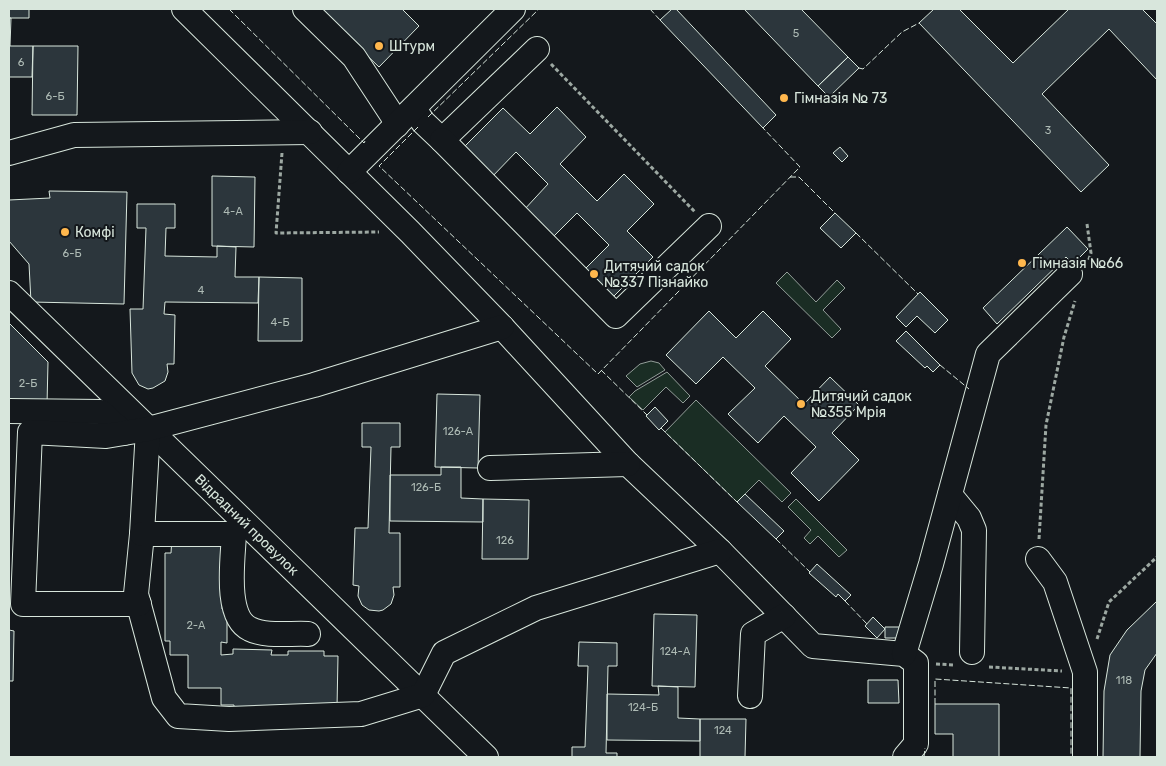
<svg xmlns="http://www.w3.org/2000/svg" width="1166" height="766" font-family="Rubik,sans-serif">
	<rect width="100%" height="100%" fill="#14181c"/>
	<path fill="#1a2d24" stroke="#939e99" d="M 787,272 L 816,302 L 837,280 L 845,288 L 823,310 L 841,329 L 832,338 L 776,283 Z
		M 651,361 L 659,363 L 665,370 L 637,387 L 626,376 L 640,364 Z
		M 667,372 L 690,396 L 683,403 L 666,387 L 643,410 L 629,397 L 635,391 Z
		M 696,400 L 791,493 L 782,502 L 759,480 L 737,502 L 665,432 Z
		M 796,499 L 847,550 L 839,557 L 818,536 L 810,544 L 804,538 L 811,530 L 788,507 Z"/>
	<path fill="#2c363c" stroke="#d8e6dc" d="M 9,9 L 29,9 L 29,18 L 9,18 Z
		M 319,9 L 402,9 L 419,26 L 379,67 Z
		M 672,9 L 676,9 L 776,115 L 763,128 L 660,20 Z
		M 744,9 L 801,9 L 848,57 L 818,86 Z
		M 934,9 L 959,9 L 1013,63 L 1069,9 L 1142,9 L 1157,24 L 1157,80 L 1109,29 L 1042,94 L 1109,165 L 1081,192 L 919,23 Z
		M 9,18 L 11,18 L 10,46 L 33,46 L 32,77 L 9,77 Z
		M 33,46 L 78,46 L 77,115 L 32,115 Z
		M 848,57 L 859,68 L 829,97 L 818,86 Z
		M 557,107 L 586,137 L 560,164 L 597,201 L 624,174 L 654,204 L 627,231 L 653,257 L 611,299 L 583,271 L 609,245 L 577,213 L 551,239 L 523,211 L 548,184 L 516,152 L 490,179 L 461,150 L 503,108 L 530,134 Z
		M 840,147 L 848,156 L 842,162 L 833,153 Z
		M 212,176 L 255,177 L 254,247 L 212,246 Z
		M 49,191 L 127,192 L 124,304 L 31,302 L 29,264 L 9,241 L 9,200 L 50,198 Z
		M 137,204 L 175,204 L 175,228 L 166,228 L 165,256 L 217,257 L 217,246 L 236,247 L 235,277 L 259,277 L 258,303 L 165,302 L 164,314 L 175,315 L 174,364 L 167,364 L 168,372 L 165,381 L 153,388 L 148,389 L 139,385 L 132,373 L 130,309 L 143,309 L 146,228 L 137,228 Z
		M 835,213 L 856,233 L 841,248 L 820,228 Z
		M 1067,227 L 1088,249 L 1073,264 L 1066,257 L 997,324 L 983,308 Z
		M 259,277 L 302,278 L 302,341 L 258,341 Z
		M 920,292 L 948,320 L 935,333 L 917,316 L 906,327 L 896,317 Z
		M 709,311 L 736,338 L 763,311 L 791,339 L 765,366 L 804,404 L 830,377 L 859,405 L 832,433 L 859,460 L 819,501 L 791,473 L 816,447 L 784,416 L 758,443 L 728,414 L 755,388 L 723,357 L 696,384 L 666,355 Z
		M 9,323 L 48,362 L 47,405 L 9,405 Z
		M 906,331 L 940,365 L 933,372 L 927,366 L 925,368 L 896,341 Z
		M 437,394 L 480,395 L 478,468 L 435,467 Z
		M 655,407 L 668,421 L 659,430 L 646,416 Z
		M 362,423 L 400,423 L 400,447 L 391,447 L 389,533 L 400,533 L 400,587 L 393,587 L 394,595 L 391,604 L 383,610 L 379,611 L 369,610 L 362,605 L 358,596 L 359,586 L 353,585 L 355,528 L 368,528 L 371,447 L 362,447 Z
		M 441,467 L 461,467 L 461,498 L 483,499 L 483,522 L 390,521 L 390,475 L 441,475 Z
		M 745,494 L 784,531 L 776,539 L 737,502 Z
		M 483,499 L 529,500 L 528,559 L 482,559 Z
		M 172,537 L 224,538 L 222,609 L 227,609 L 227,643 L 221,642 L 221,655 L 233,654 L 233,649 L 272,650 L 271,655 L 288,655 L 288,651 L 324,651 L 324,656 L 338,656 L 337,708 L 234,711 L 234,705 L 221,705 L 221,688 L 188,688 L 188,655 L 170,655 L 170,641 L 165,641 L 165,553 L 171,553 Z
		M 817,564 L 851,595 L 845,601 L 838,594 L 836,597 L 809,573 Z
		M 1157,601 L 1157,653 L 1145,670 L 1141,691 L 1140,757 L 1103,757 L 1104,691 L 1110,655 L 1127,630 Z
		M 654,614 L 697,615 L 695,687 L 652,686 Z
		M 873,617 L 885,629 L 877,638 L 865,626 Z
		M 885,627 L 903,627 L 902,638 L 885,638 Z
		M 9,630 L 14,631 L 13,681 L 9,681 Z
		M 579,642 L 617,643 L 617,666 L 608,666 L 606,753 L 617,753 L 617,757 L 572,757 L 572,747 L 585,747 L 588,666 L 578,666 Z
		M 868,680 L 898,680 L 899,703 L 868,703 Z
		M 658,686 L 678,687 L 678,718 L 700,719 L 700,741 L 607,740 L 607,694 L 659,695 Z
		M 935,704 L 999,704 L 999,757 L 953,757 L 953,734 L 935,734 Z
		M 700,719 L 746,719 L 745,757 L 700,757 Z"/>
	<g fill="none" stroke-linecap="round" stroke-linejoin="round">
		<defs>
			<g id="minor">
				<path d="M 184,9 L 410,232 L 502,327 L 628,464 L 720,551 L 813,646 L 904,654 L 916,663 L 916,744 L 905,757"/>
				<path d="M 305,9 L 354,57 L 392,115 L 397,125"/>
				<path d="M 414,109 L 423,122 L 442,140 L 537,49"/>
				<path d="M 442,140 L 616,316 L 709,226"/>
				<path d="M 9,153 L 74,135 L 310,132"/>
				<path d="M 349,172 L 513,9"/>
				<path id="s1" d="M 9,293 L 486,757"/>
				<path d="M 9,411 L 101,412 L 124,433"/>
				<path d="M 148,429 L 142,534 L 136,594 L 164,698 L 178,716 L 229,719 L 361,714 L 423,695 L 444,653 L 536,608 L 720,551"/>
				<path d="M 490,468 L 628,464"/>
				<path d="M 950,495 L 969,518 L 974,530 L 972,652"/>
				<path d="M 142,534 L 234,534 C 233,558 224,617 250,629 C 266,637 290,633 308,634"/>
				<path d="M 1038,559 L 1055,582 L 1085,672 L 1085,757"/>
				<path d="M 139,604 L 23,604 L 30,432 L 106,436 L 148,429 L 314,385 L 502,327"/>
				<path d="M 904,654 L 931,564 L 988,354 L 1070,274"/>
				<path d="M 750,696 L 753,634 L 784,616"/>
			</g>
		</defs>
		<use href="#minor" stroke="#d8e6dc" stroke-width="26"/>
		<path stroke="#9da8a2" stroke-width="3" stroke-dasharray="4 2.5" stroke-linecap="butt" d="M 551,64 L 695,212
			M 282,153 L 276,233 L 379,232
			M 1087,224 L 1091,253 L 1088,262
			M 1039,539 L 1046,425 L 1064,337 L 1075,301
			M 1097,639 L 1109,602 L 1157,557
			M 936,664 L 955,665
			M 989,667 L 1062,671"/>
		<use href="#minor" stroke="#14181c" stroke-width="24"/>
		<path stroke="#d8e6dc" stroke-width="1" stroke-dasharray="6 2.5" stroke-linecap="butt" d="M 229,9 L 364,143 L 365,141
			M 650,9 L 660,20
			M 859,68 L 863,69 L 902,32 L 919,23
			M 428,117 L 539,9
			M 418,127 L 379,166 L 598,374 L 800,167 L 763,128
			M 790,177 L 799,177 L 835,213
			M 856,233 L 918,294
			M 940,365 L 969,389
			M 601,370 L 647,415
			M 661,428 L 737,502
			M 776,539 L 810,572
			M 845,601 L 867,624
			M 935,704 L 935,679 L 1071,688 L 1071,757
			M 924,757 L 925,748"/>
	</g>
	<g fill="#ffb74d" stroke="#14181c" stroke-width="2">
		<circle cx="379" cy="46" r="5"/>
		<circle cx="784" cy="98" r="5"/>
		<circle cx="65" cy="232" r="5"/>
		<circle cx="1022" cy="263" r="5"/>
		<circle cx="594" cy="274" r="5"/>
		<circle cx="801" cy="404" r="5"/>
	</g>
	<g text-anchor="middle" stroke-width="4" stroke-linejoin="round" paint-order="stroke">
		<g font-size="11" fill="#adbab4">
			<text x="796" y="37">5</text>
			<text x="21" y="66">6</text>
			<text x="55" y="100">6-Б</text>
			<text x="1048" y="134">3</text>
			<text x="233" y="215">4-А</text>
			<text x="72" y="257">6-Б</text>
			<text x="201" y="294">4</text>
			<text x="280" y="326">4-Б</text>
			<text x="28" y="387">2-Б</text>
			<text x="458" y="435">126-А</text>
			<text x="426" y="491">126-Б</text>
			<text x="505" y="544">126</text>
			<text x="196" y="629">2-А</text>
			<text x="675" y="655">124-А</text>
			<text x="1124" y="684">118</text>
			<text x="643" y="711">124-Б</text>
			<text x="723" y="734">124</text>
		</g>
		<g font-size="14" fill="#d8e6dc" stroke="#14181c" text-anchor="start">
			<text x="389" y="51">Штурм</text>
			<text x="794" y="103">Гімназія № 73</text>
			<text x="75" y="237">Комфі</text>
			<text x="1032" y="268">Гімназія №66</text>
			<text x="604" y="271">Дитячий садок<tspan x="604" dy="16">№337 Пізнайко</tspan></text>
			<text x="811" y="401">Дитячий садок<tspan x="811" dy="16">№355 Мрія</tspan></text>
		</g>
		<g font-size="14" fill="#d8e6dc" stroke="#14181c">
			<text dy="5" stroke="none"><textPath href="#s1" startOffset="332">Відрадний провулок</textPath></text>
		</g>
	</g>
	<rect width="1166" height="766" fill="none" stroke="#d8e6dc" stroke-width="20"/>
</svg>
